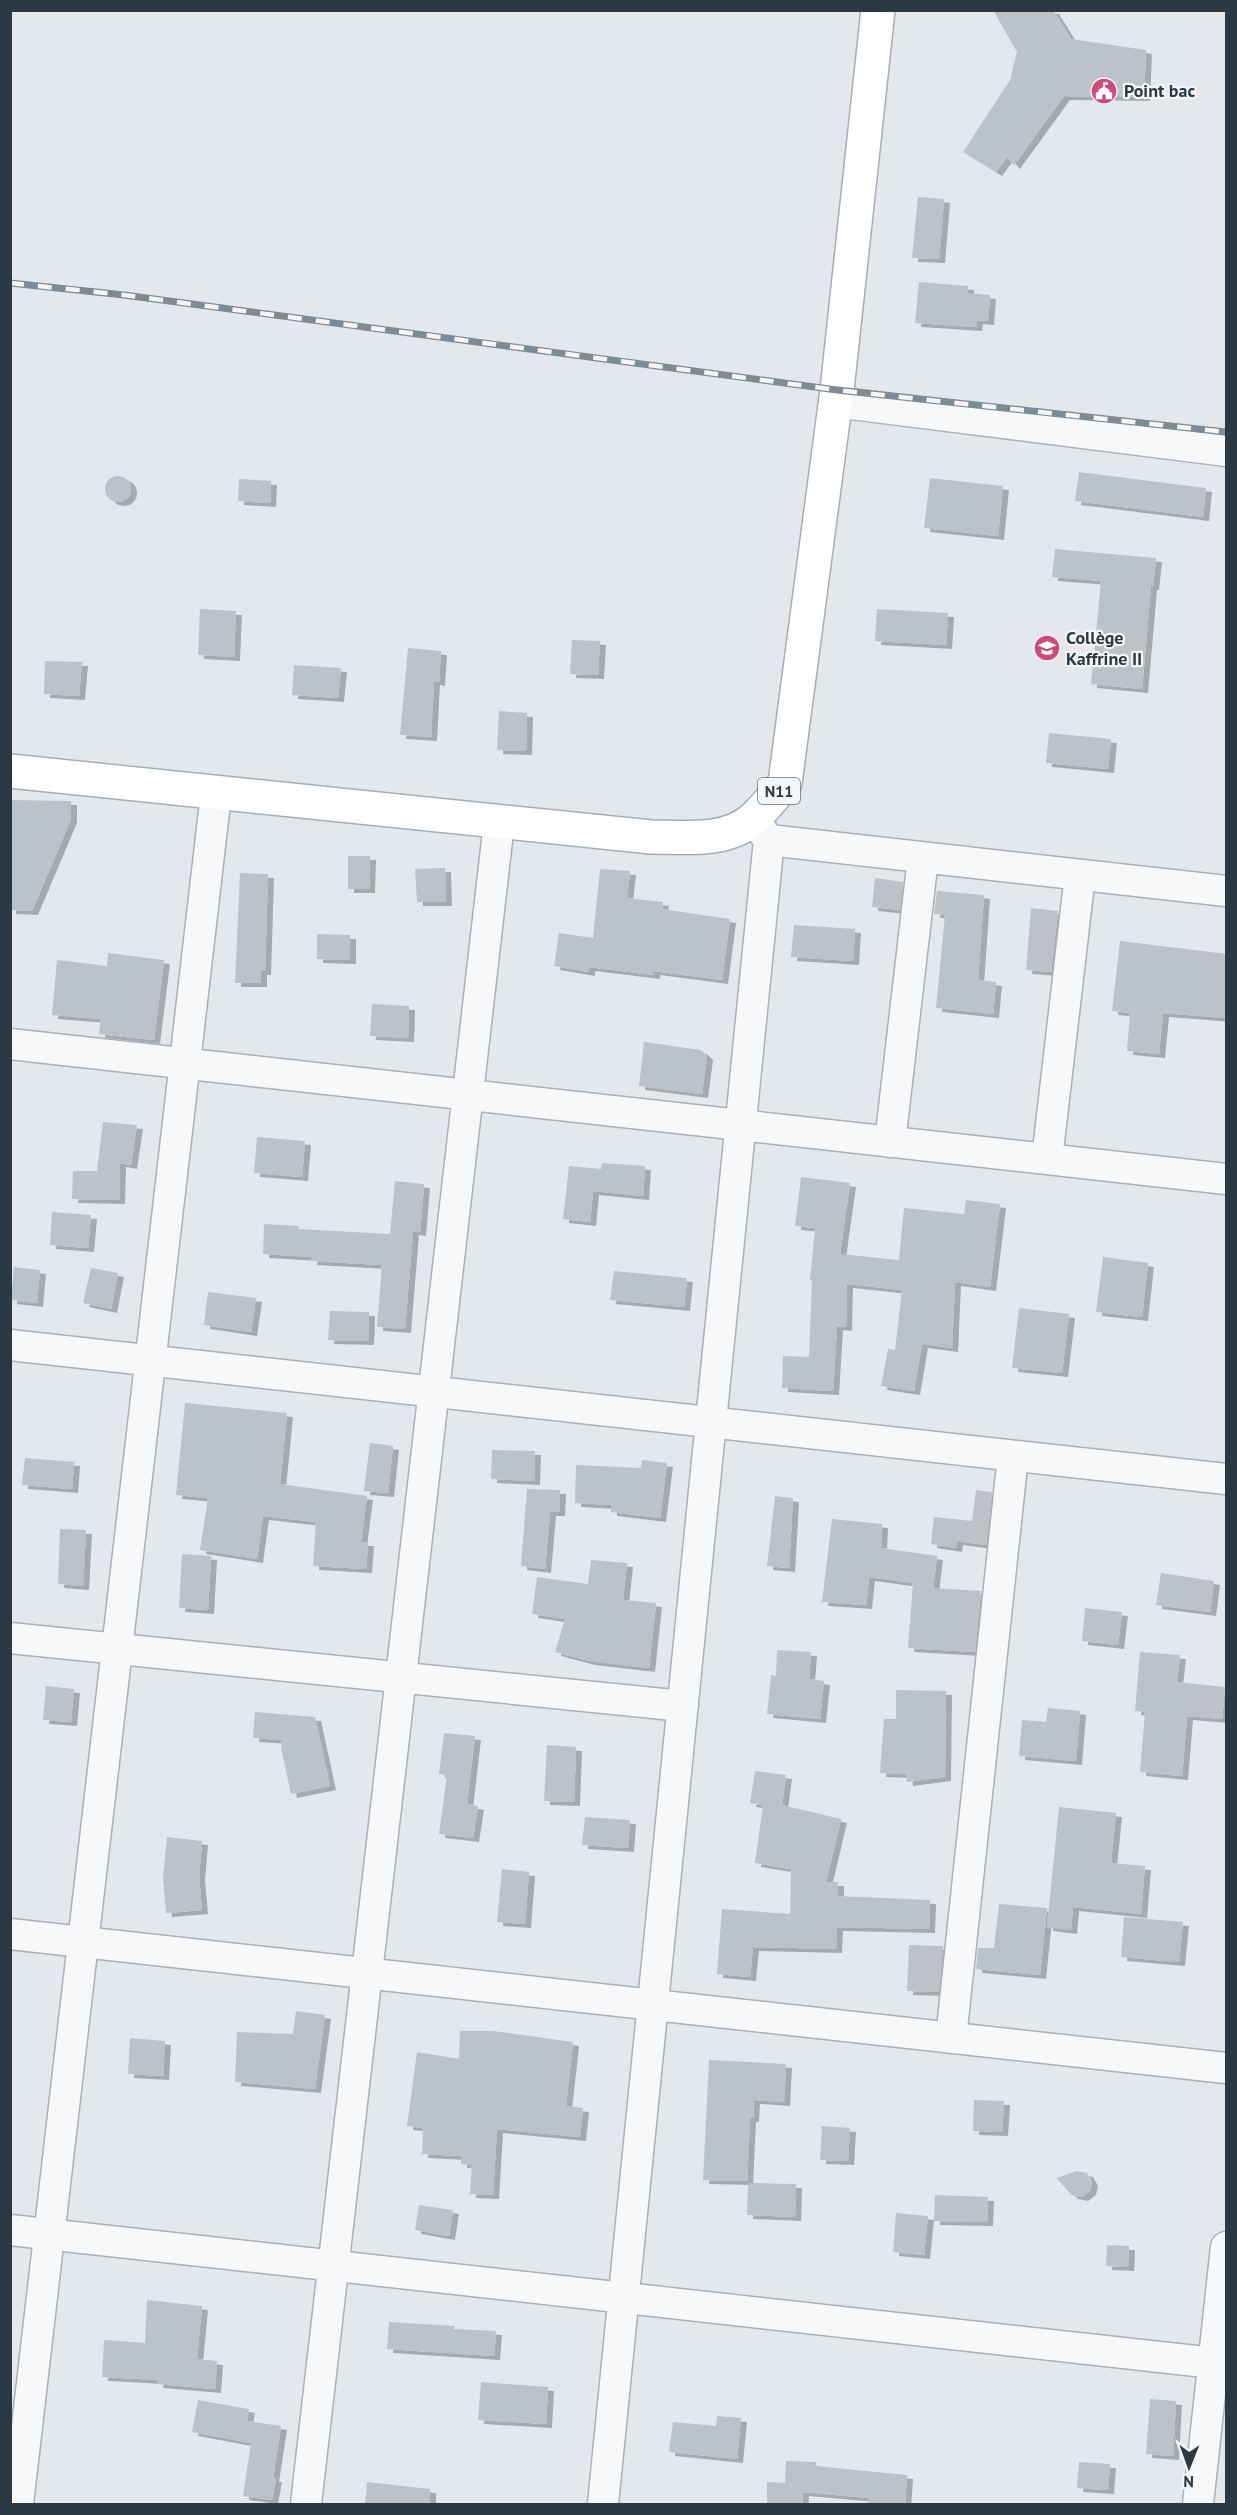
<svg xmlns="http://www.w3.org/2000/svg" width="1237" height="2515" font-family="'PT Sans',sans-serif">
	<defs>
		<filter id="shadow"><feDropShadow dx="6" dy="4" stdDeviation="0" flood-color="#0004"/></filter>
	</defs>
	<rect width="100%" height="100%" fill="#e4e8ec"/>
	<path fill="#bbc3c9" filter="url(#shadow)" d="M 993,10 L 1053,10 L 1071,39 L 1146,50 L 1144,97 L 1064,96 L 1014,165 L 1007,157 L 996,172 L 963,152 L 1010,80 L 1017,52 Z
		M 918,197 L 944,199 L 939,259 L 912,258 Z
		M 919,282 L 968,286 L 968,293 L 990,295 L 988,321 L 977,320 L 976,327 L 915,323 Z
		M 1079,472 L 1206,488 L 1203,517 L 1075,501 Z
		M105 489a13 13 0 1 1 26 0a13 13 0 1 1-26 0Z
		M 930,478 L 1003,486 L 998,536 L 924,528 Z
		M 239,479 L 271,481 L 270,503 L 238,501 Z
		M 1055,549 L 1156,558 L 1153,586 L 1151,586 L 1142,689 L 1091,684 L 1101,581 L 1052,577 Z
		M 200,609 L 236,611 L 234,657 L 198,655 Z
		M 877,609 L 948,613 L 946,645 L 875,641 Z
		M 572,640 L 600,641 L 598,675 L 570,674 Z
		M 408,648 L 441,651 L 439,682 L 434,681 L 431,737 L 400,735 Z
		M 45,661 L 82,662 L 79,696 L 44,694 Z
		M 294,665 L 341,668 L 338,698 L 292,695 Z
		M 499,711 L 527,713 L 526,751 L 497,750 Z
		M 1049,733 L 1111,739 L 1108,769 L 1046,763 Z
		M 10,800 L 71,801 L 71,819 L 32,911 L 10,910 Z
		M 348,856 L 370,856 L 369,889 L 348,889 Z
		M 445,868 L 446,902 L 417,902 L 415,869 Z
		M 600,869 L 630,871 L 627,898 L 663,902 L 662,909 L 730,919 L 722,980 L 654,971 L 654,975 L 589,967 L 589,972 L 554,966 L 559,933 L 593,938 Z
		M 240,873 L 268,874 L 265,971 L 261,971 L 261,983 L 235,983 Z
		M 875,878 L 903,882 L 900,910 L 872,907 Z
		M 937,891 L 984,895 L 978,980 L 996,982 L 993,1014 L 936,1008 L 945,915 L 934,914 Z
		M 1031,908 L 1058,911 L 1051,972 L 1026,970 Z
		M 794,925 L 855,929 L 853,961 L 791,957 Z
		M 317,934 L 350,935 L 350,960 L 317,959 Z
		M 1120,941 L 1227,954 L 1227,1018 L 1163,1013 L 1159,1054 L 1127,1051 L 1130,1013 L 1112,1011 Z
		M 108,953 L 164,960 L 154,1040 L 99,1034 L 101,1019 L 52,1015 L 57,960 L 107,966 Z
		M 372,1004 L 409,1006 L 408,1038 L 370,1036 Z
		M 644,1042 L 701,1050 L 707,1056 L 702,1094 L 639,1086 Z
		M 103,1122 L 137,1125 L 131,1165 L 120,1163 L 119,1200 L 72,1199 L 73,1171 L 97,1171 Z
		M 257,1137 L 305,1141 L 302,1177 L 254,1173 Z
		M 602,1163 L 645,1166 L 643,1196 L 593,1191 L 590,1222 L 563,1219 L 569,1166 L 601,1169 Z
		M 801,1177 L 850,1183 L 840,1254 L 899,1260 L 904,1208 L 964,1214 L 966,1200 L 1000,1204 L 990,1287 L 955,1282 L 952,1348 L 922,1344 L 914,1391 L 881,1386 L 888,1349 L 895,1350 L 902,1290 L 847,1284 L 846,1327 L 837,1326 L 833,1391 L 782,1388 L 783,1356 L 809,1357 L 812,1280 L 810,1280 L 815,1228 L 795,1226 Z
		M 395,1181 L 424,1184 L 420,1232 L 413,1231 L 405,1329 L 377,1327 L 382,1265 L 311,1261 L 312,1257 L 263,1254 L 264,1224 L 299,1226 L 298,1229 L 390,1234 Z
		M 52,1212 L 91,1215 L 88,1248 L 50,1245 Z
		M 1103,1257 L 1148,1263 L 1142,1317 L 1096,1312 Z
		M 14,1267 L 40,1270 L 37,1303 L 11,1300 Z
		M 91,1268 L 118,1273 L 111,1309 L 83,1303 Z
		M 614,1271 L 687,1278 L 684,1307 L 610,1300 Z
		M 208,1292 L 256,1298 L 251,1332 L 204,1325 Z
		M 1019,1308 L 1069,1314 L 1062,1373 L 1012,1368 Z
		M 330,1311 L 369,1312 L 368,1341 L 328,1340 Z
		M 185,1403 L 287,1413 L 280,1484 L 367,1496 L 361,1542 L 368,1542 L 366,1569 L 313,1566 L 316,1522 L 263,1516 L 257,1559 L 200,1550 L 208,1498 L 176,1495 Z
		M 370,1443 L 393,1446 L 388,1493 L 364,1491 Z
		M 492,1450 L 535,1451 L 534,1481 L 491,1479 Z
		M 25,1458 L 74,1462 L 72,1489 L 22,1485 Z
		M 642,1460 L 667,1463 L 660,1518 L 611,1512 L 611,1505 L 575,1503 L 576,1465 L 641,1468 Z
		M 527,1489 L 560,1490 L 559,1512 L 550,1512 L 545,1569 L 521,1566 Z
		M 976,1490 L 992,1492 L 986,1545 L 957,1541 L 956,1548 L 931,1544 L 934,1517 L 972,1521 Z
		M 775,1496 L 793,1498 L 789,1568 L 767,1566 Z
		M 832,1519 L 882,1524 L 881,1548 L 937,1556 L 933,1588 L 981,1591 L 975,1652 L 908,1648 L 913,1583 L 869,1577 L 866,1605 L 822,1602 Z
		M 60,1529 L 86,1530 L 83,1586 L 58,1584 Z
		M 182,1554 L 211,1556 L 208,1610 L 179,1608 Z
		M 591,1560 L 627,1563 L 623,1600 L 656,1603 L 649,1668 L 589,1661 L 555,1652 L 565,1619 L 532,1614 L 537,1577 L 588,1584 Z
		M 1161,1573 L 1214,1581 L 1210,1612 L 1156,1605 Z
		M 1085,1608 L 1122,1612 L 1118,1645 L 1082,1641 Z
		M 777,1650 L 811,1652 L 809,1679 L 824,1681 L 820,1719 L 767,1714 L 771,1675 L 776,1676 Z
		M 1140,1652 L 1180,1655 L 1177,1682 L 1225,1687 L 1222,1719 L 1187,1716 L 1182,1776 L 1140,1772 L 1145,1712 L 1135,1711 Z
		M 46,1686 L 74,1689 L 71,1722 L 43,1720 Z
		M 896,1690 L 946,1691 L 945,1777 L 907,1782 L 906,1774 L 880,1773 L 884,1719 L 896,1719 Z
		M 1048,1708 L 1080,1711 L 1076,1761 L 1019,1756 L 1022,1720 L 1046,1722 Z
		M 255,1712 L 315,1717 L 330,1786 L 291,1794 L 281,1748 L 282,1740 L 253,1738 Z
		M 444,1733 L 475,1736 L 467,1804 L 478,1806 L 473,1838 L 439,1834 L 447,1775 L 439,1774 Z
		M 547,1745 L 576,1747 L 574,1802 L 544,1801 Z
		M 755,1771 L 786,1775 L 782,1805 L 841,1819 L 826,1882 L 838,1882 L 838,1896 L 930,1900 L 929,1929 L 837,1927 L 836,1949 L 753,1947 L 750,1977 L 717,1974 L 722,1909 L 790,1914 L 791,1869 L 755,1863 L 763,1805 L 750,1803 Z
		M 1059,1807 L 1116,1813 L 1111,1863 L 1145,1866 L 1141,1914 L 1073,1907 L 1071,1930 L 1047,1927 Z
		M 585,1817 L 630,1820 L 628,1848 L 582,1845 Z
		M 167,1837 L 202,1841 L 199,1876 L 202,1910 L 166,1913 L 163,1878 Z
		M 502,1869 L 529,1872 L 525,1924 L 497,1922 Z
		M 999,1904 L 1047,1908 L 1040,1975 L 976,1969 L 978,1948 L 994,1948 Z
		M 1124,1917 L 1183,1922 L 1179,1962 L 1121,1957 Z
		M 909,1945 L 943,1946 L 939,1992 L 907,1991 Z
		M 296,2011 L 325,2015 L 315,2089 L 235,2082 L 237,2032 L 293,2034 Z
		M 460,2031 L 493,2031 L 573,2042 L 566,2106 L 583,2108 L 580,2137 L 497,2129 L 493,2195 L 470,2194 L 472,2165 L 461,2164 L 461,2156 L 422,2154 L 423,2128 L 407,2126 L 417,2052 L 459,2059 Z
		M 130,2038 L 165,2041 L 163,2076 L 128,2074 Z
		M 709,2060 L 786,2064 L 784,2102 L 754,2100 L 753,2118 L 750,2118 L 747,2181 L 703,2180 Z
		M 974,2100 L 1004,2101 L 1002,2132 L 973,2131 Z
		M 822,2126 L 850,2128 L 848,2161 L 820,2160 Z
		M 1077,2171 L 1087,2173 L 1092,2182 L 1090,2191 L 1082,2197 L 1072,2195 L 1056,2178 Z
		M 748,2183 L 796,2184 L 795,2217 L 747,2215 Z
		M 935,2195 L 988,2197 L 987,2222 L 934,2221 Z
		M 419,2205 L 453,2210 L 449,2236 L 415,2230 Z
		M 896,2213 L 928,2216 L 924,2255 L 893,2252 Z
		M 1107,2245 L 1129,2246 L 1128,2267 L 1106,2266 Z
		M 147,2300 L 202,2306 L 197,2359 L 217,2361 L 215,2389 L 157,2384 L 158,2380 L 102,2377 L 104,2340 L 145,2343 Z
		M 389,2322 L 455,2326 L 454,2329 L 496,2331 L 494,2356 L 387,2349 Z
		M 481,2382 L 548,2387 L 546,2424 L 478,2420 Z
		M 1150,2399 L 1176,2401 L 1173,2456 L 1146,2454 Z
		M 198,2400 L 249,2409 L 247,2421 L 281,2426 L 273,2478 L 276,2478 L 272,2500 L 243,2496 L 251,2443 L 192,2432 Z
		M 717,2416 L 741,2418 L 737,2459 L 669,2452 L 673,2422 L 716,2426 Z
		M 786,2461 L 816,2462 L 816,2466 L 907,2475 L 905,2505 L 868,2505 L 869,2498 L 803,2492 L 802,2505 L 767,2505 L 767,2482 L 785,2483 Z
		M 1079,2462 L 1110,2464 L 1108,2490 L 1077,2488 Z
		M 367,2482 L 430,2489 L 430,2505 L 365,2505 Z"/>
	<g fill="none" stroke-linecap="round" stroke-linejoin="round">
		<defs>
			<path id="minor" d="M 835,402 L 1226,451
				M 757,824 L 769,840 L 1226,891
				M 10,1044 L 1226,1179
				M 890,1142 L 923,858
				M 1047,1159 L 1080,875
				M 10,1345 L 1226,1479
				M 10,1638 L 683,1706
				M 10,1934 L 1226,2068
				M 951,2038 L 1013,1456
				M 10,2230 L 1214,2363
				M 18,2504 L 216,794
				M 306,2504 L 499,823
				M 603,2504 L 769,840
				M 1198,2504 L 1226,2247"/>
			<path id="major" d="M 10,771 L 651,837 C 685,837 727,843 754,818 C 765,808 775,795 785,783 L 837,390 L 878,10"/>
		</defs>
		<use href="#minor" stroke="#a9b0b6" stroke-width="33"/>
		<use href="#major" stroke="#a3afb8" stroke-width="36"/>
		<use href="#minor" stroke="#f7f8fa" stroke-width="30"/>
		<use href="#major" stroke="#fff" stroke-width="33"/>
		<defs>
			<path id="rail" d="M 10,283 L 124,295 L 837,390 L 1226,432"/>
		</defs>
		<use href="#rail" stroke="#7d8b95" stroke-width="7"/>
		<use href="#rail" stroke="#f4f7f9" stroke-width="4.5" stroke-dasharray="14" stroke-linecap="butt"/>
	</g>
	<defs>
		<symbol id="civic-disc" viewBox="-11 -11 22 22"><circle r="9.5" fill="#cf4a77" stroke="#f4f7f9"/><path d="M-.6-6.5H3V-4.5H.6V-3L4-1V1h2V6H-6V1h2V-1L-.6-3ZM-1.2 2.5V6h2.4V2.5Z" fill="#fff"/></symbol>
		<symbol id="school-disc" viewBox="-11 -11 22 22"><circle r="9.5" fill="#cf4a77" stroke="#f4f7f9"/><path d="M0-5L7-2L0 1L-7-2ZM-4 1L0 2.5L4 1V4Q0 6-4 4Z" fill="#fff"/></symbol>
	</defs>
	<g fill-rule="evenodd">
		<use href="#civic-disc" x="1089" y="76" width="30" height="30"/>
		<use href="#school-disc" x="1032" y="633" width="30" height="30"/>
	</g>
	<g text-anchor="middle" stroke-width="4.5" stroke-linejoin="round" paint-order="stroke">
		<rect fill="#f4f7f9" stroke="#67727a" stroke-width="1.5" x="758" y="778" width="42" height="26" rx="4.5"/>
		<g font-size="16" font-weight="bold" fill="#2b3944">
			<text x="779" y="797">N11</text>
		</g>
		<g font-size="18" font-weight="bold" fill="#2b3944" stroke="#f4f7f9" text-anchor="start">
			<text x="1124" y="97">Point bac</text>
			<text x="1066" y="644">Collège<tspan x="1066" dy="21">Kaffrine II</tspan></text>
		</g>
	</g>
	<rect width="1237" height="2515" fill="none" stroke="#2b3944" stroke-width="24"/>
	<g transform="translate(1189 2467) rotate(181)" stroke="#f4f7f9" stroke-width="4.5" paint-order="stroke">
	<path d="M0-4.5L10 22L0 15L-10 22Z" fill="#2b3944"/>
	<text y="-9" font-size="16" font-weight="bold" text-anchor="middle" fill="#2b3944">N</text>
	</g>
</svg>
